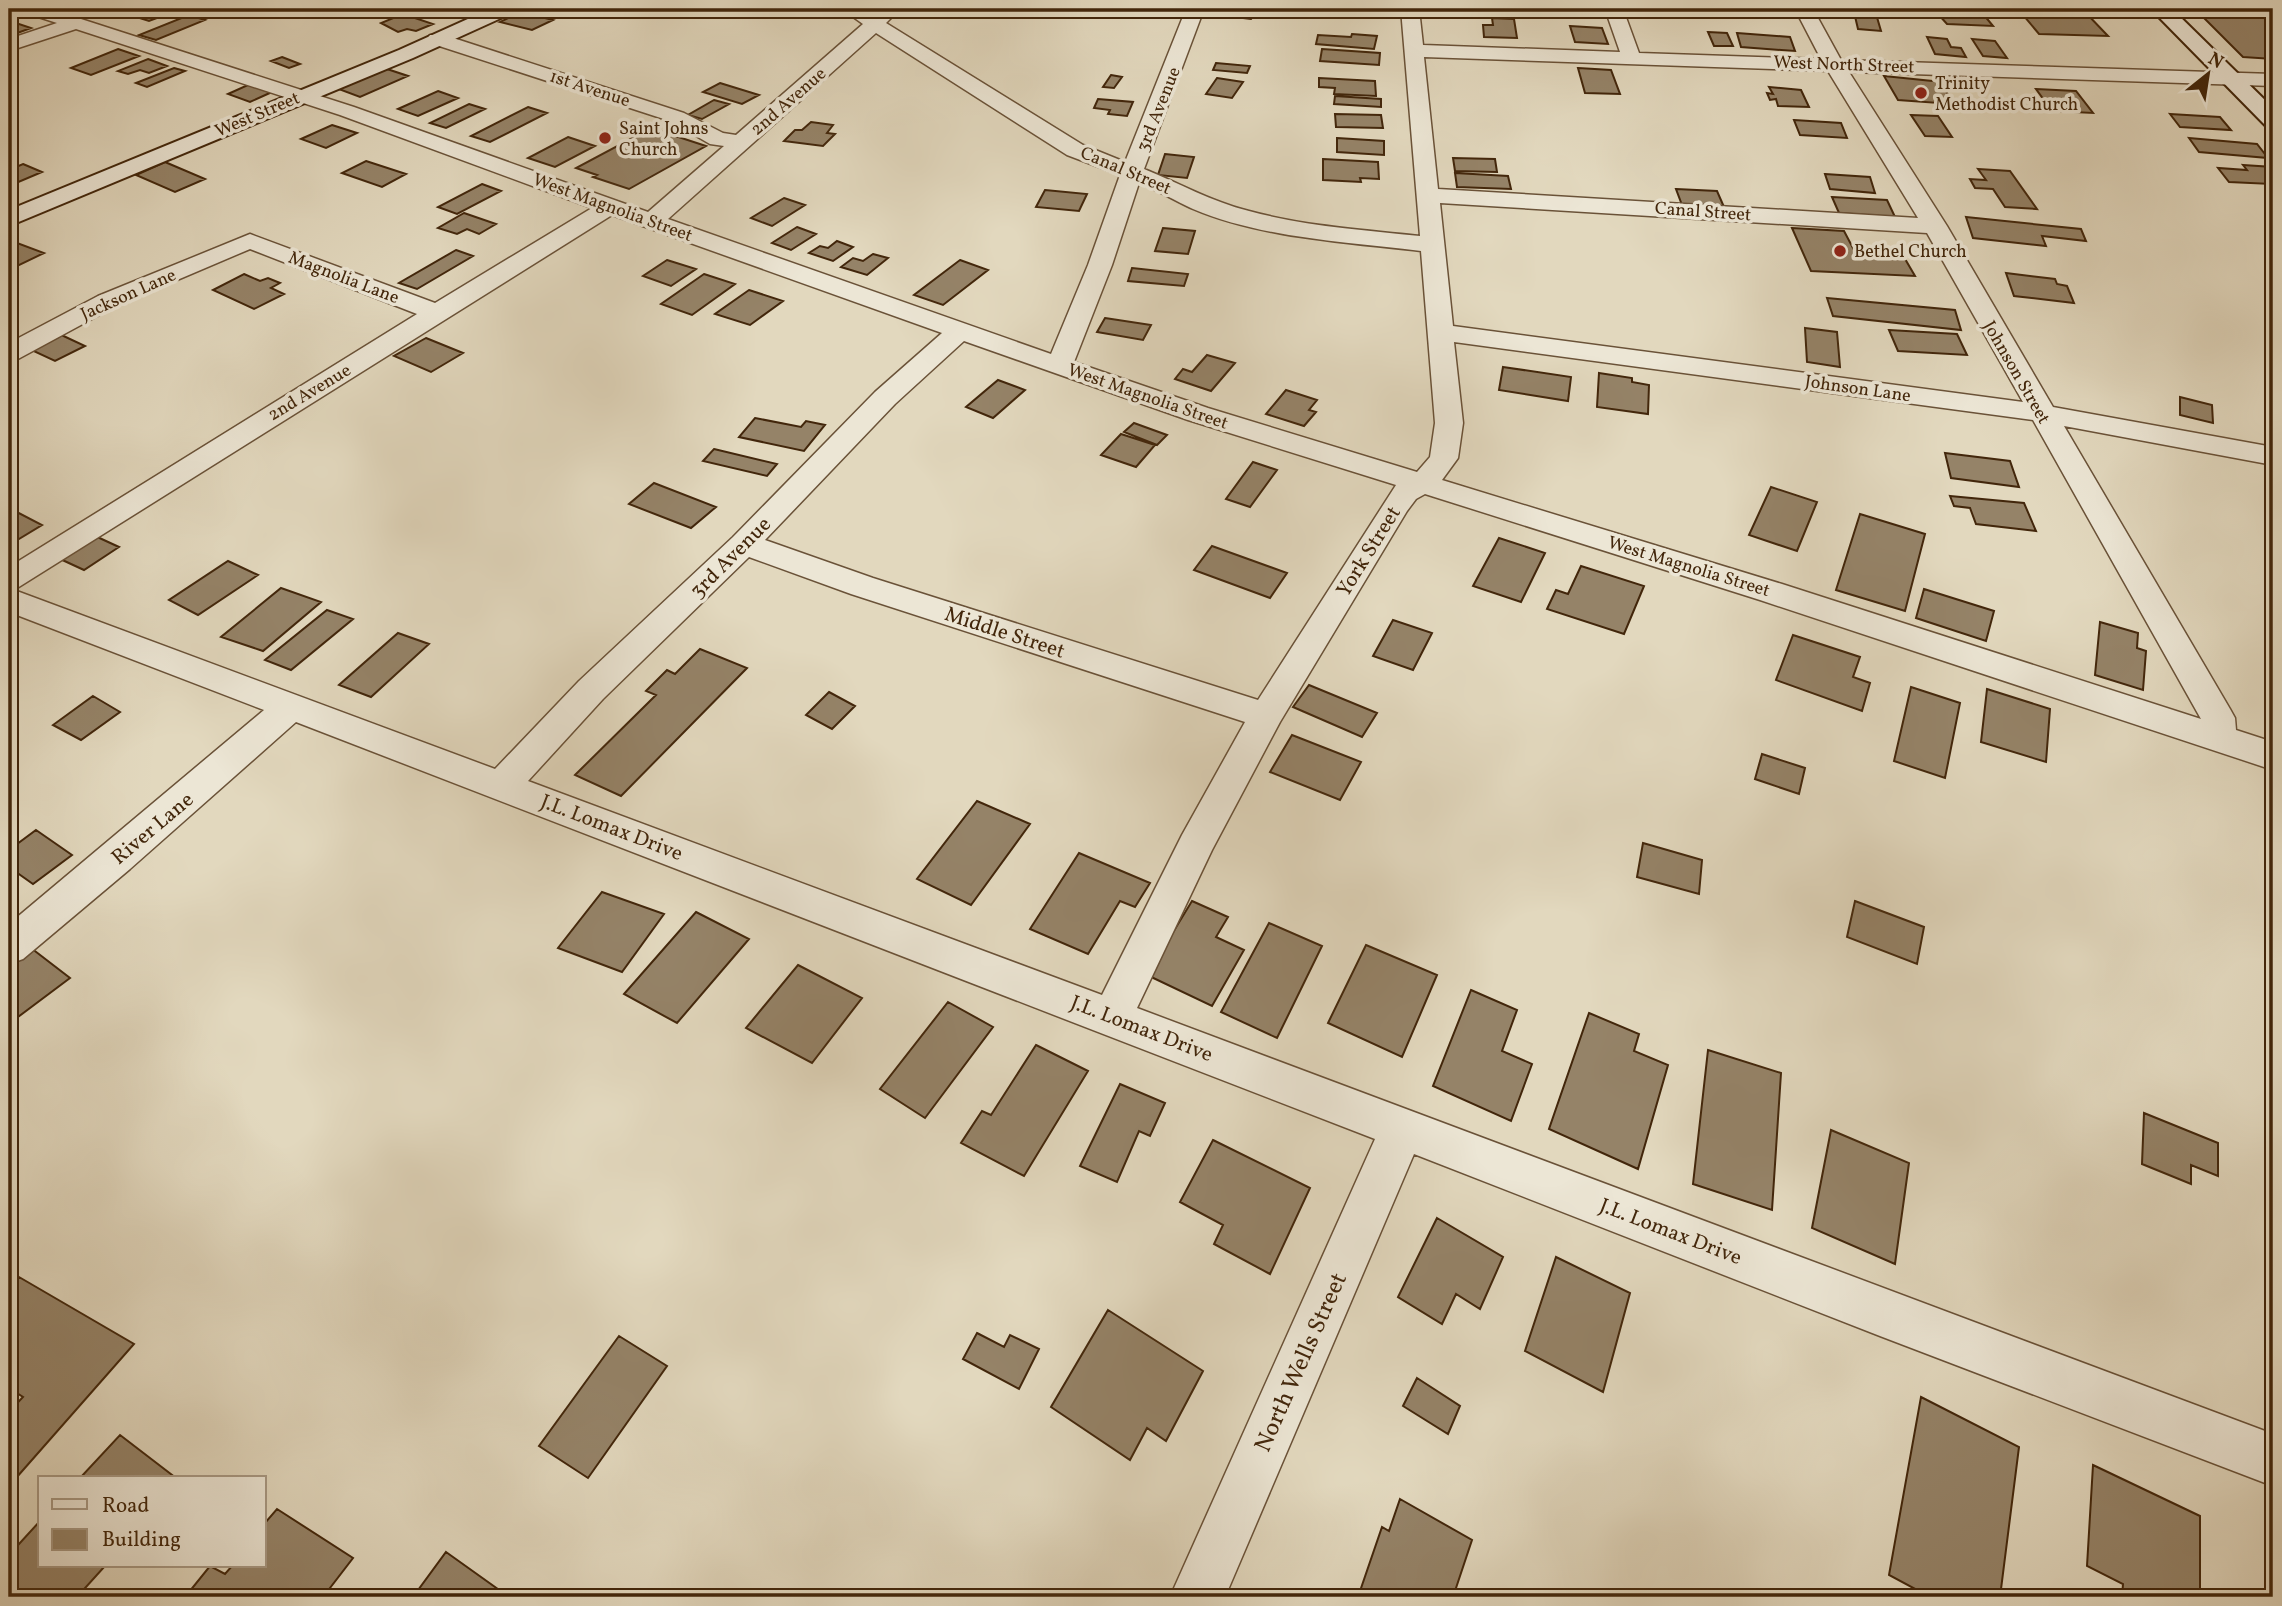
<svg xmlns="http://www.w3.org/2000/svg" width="2282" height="1606" font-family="Vollkorn,serif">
	<rect width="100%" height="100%" fill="#e2d8be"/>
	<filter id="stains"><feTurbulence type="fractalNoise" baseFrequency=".00286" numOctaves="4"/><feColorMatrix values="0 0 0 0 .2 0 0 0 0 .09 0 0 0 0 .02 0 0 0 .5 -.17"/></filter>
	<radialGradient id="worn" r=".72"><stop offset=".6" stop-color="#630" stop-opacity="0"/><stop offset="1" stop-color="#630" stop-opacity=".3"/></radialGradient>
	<path fill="#958368" stroke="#42260b" stroke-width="2" d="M 154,9 L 181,9 L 149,21 L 133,16 Z
		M 434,9 L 473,9 L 452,17 L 430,10 Z
		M 1232,9 L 1244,9 L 1258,11 L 1251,19 L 1226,16 Z
		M 1990,9 L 2016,9 L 2021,16 L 1995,15 Z
		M 2195,9 L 2273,9 L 2273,59 L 2243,57 Z
		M 2019,10 L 2086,13 L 2108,36 L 2039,34 Z
		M 521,12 L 553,20 L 532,30 L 500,22 Z
		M 1854,12 L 1876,14 L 1881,31 L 1858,29 Z
		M 403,14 L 433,24 L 416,31 L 407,29 L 398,32 L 381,23 Z
		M 1938,14 L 1984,15 L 1993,26 L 1947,24 Z
		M 189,15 L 205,20 L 156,40 L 139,35 Z
		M 1492,18 L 1514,19 L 1517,38 L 1484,37 L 1483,25 L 1493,25 Z
		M 9,21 L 10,21 L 31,28 L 9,36 Z
		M 1570,26 L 1602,28 L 1608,44 L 1575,42 Z
		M 1708,32 L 1727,33 L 1733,46 L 1714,46 Z
		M 1737,33 L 1790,37 L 1795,51 L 1741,47 Z
		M 1352,34 L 1377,36 L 1374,49 L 1316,44 L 1318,35 L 1351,37 Z
		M 1927,37 L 1947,39 L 1951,47 L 1961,48 L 1966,57 L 1935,54 Z
		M 1972,39 L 1995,41 L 2007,58 L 1983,56 Z
		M 118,49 L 139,56 L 91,75 L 71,68 Z
		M 1322,49 L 1380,53 L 1379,65 L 1320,61 Z
		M 282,57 L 300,64 L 289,68 L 271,61 Z
		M 148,59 L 167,66 L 149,73 L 140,70 L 128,74 L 118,71 Z
		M 1216,63 L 1250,66 L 1247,73 L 1213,70 Z
		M 174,68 L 185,71 L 147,87 L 136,83 Z
		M 384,68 L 408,76 L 360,97 L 336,88 Z
		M 1578,68 L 1611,70 L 1620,94 L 1585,93 Z
		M 1111,75 L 1122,77 L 1114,88 L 1103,87 Z
		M 1884,76 L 1942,82 L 1952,104 L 1898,100 Z
		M 1217,78 L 1243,82 L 1232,98 L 1206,94 Z
		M 1319,78 L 1375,81 L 1376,96 L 1334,94 L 1335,88 L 1319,87 Z
		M 720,83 L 759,95 L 742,104 L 703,92 Z
		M 250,84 L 272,92 L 250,102 L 228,94 Z
		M 1769,87 L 1801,90 L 1809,107 L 1778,106 L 1776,99 L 1770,100 L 1767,93 L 1773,94 Z
		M 2036,89 L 2076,91 L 2093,113 L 2052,111 Z
		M 438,91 L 458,98 L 418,116 L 398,109 Z
		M 1335,96 L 1381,99 L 1381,107 L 1334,104 Z
		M 1098,99 L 1133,102 L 1127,116 L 1108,114 L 1110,110 L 1094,108 Z
		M 714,100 L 729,104 L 702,119 L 688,115 Z
		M 469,104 L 485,109 L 446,128 L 430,123 Z
		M 528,107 L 547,113 L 490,142 L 471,136 Z
		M 1335,114 L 1381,115 L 1383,128 L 1336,127 Z
		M 2170,114 L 2220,117 L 2231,130 L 2180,127 Z
		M 1911,115 L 1938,116 L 1952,137 L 1925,136 Z
		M 1794,120 L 1841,123 L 1847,138 L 1800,135 Z
		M 811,122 L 833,125 L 827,133 L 835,134 L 823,146 L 784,141 L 795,130 L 802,130 Z
		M 332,125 L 357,133 L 326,148 L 301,139 Z
		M 651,128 L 706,146 L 629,189 L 593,177 L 597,175 L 576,168 Z
		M 568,137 L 595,146 L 555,167 L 528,158 Z
		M 1337,138 L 1384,141 L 1384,155 L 1337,152 Z
		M 2189,138 L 2257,144 L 2268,158 L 2199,152 Z
		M 1165,154 L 1194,157 L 1187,178 L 1158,175 Z
		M 1453,158 L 1495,159 L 1497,172 L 1455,171 Z
		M 1323,159 L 1378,162 L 1379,179 L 1360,178 L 1361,182 L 1323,180 Z
		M 366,161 L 406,174 L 382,187 L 342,173 Z
		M 165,162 L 205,179 L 175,192 L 136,175 Z
		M 23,164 L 42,172 L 9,186 L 9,170 Z
		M 2243,165 L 2273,167 L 2273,182 L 2269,181 L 2271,184 L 2229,182 L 2218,168 L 2247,170 Z
		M 1978,169 L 2010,171 L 2037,209 L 2005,207 L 1993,189 L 1975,188 L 1970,179 L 1986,180 Z
		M 1455,173 L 1508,176 L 1511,189 L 1457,187 Z
		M 1825,174 L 1870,177 L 1875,193 L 1830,189 Z
		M 482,184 L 501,191 L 457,214 L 438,207 Z
		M 1676,189 L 1717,191 L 1724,207 L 1682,205 Z
		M 1045,190 L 1087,194 L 1079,211 L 1036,207 Z
		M 1832,197 L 1887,200 L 1895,217 L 1839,213 Z
		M 784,198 L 805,205 L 772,226 L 751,218 Z
		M 464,213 L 496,224 L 479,234 L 467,229 L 457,234 L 438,228 Z
		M 1966,217 L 2081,229 L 2086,241 L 2042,236 L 2046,246 L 1973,238 Z
		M 797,227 L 816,234 L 791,250 L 772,243 Z
		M 1163,228 L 1195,231 L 1188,254 L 1155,251 Z
		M 1792,228 L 1844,231 L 1854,250 L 1901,252 L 1915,276 L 1811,271 Z
		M 9,240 L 44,253 L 11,269 L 9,268 Z
		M 837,241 L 853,247 L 833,261 L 809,253 L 820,246 L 828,248 Z
		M 456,250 L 473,256 L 417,289 L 399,283 Z
		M 873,254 L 888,258 L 867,275 L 841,267 L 853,258 L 863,261 Z
		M 667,260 L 696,269 L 671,286 L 643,276 Z
		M 960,260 L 988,270 L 943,305 L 914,295 Z
		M 1132,268 L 1188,274 L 1184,286 L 1128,281 Z
		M 2006,273 L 2055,279 L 2057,284 L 2067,286 L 2074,303 L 2014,296 Z
		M 244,274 L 260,281 L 268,278 L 280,283 L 271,288 L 284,294 L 254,309 L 213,290 Z
		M 704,274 L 735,284 L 692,315 L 661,304 Z
		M 749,290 L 783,301 L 750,325 L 715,314 Z
		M 1827,298 L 1955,310 L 1961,330 L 1833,316 Z
		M 1105,318 L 1151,325 L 1143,340 L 1097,332 Z
		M 1805,328 L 1837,332 L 1840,367 L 1807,362 Z
		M 1889,330 L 1957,334 L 1967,355 L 1898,351 Z
		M 55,332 L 85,346 L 55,361 L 25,347 Z
		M 426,338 L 463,353 L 431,372 L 394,356 Z
		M 1207,355 L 1235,363 L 1211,391 L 1175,379 L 1183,369 L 1192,372 Z
		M 1503,367 L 1571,377 L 1568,401 L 1499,390 Z
		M 1599,373 L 1632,378 L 1632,382 L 1649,385 L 1648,414 L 1597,407 Z
		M 998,380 L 1025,390 L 993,418 L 966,407 Z
		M 1286,390 L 1317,400 L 1309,410 L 1316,412 L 1304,426 L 1266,414 Z
		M 2180,397 L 2212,405 L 2213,423 L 2180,415 Z
		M 755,418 L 801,427 L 806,421 L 825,425 L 804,451 L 739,437 Z
		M 1134,423 L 1167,435 L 1157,445 L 1124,432 Z
		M 1121,434 L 1155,445 L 1136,467 L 1101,455 Z
		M 714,449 L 777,464 L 767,476 L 703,461 Z
		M 1945,453 L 2010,461 L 2019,487 L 1951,478 Z
		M 1253,462 L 1277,470 L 1250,507 L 1226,499 Z
		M 654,483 L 716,507 L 691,528 L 629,504 Z
		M 1771,487 L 1817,502 L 1797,551 L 1749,535 Z
		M 1950,496 L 2024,503 L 2036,531 L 1976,524 L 1970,508 L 1954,506 Z
		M 11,509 L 42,525 L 9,545 L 9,510 Z
		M 1860,514 L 1925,534 L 1905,611 L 1836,590 Z
		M 93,535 L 119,547 L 84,570 L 58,558 Z
		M 1499,538 L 1545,553 L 1521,602 L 1473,586 Z
		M 1212,546 L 1287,573 L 1270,598 L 1194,570 Z
		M 228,561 L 258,575 L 198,615 L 169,600 Z
		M 1581,566 L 1644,586 L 1624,634 L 1547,609 L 1556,590 L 1568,594 Z
		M 281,588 L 321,602 L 263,651 L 221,637 Z
		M 1924,589 L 1994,611 L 1986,641 L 1916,618 Z
		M 327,610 L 353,619 L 291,670 L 265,660 Z
		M 1393,620 L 1432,633 L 1413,670 L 1373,656 Z
		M 2100,622 L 2138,633 L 2137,648 L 2146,651 L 2143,690 L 2095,675 Z
		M 398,633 L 429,644 L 371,697 L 339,685 Z
		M 1793,635 L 1860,657 L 1853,677 L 1870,683 L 1862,711 L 1776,680 Z
		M 700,649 L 747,668 L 621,796 L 575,775 L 656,695 L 646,691 L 667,670 L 675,674 Z
		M 1309,685 L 1377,713 L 1362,737 L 1293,707 Z
		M 1911,687 L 1960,703 L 1945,778 L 1894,761 Z
		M 1987,689 L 2050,709 L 2046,762 L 1981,742 Z
		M 829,692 L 855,706 L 832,729 L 806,715 Z
		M 93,696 L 120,712 L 81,740 L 53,725 Z
		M 1292,735 L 1361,762 L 1340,800 L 1270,772 Z
		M 1762,754 L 1805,768 L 1799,794 L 1755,779 Z
		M 977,801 L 1030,824 L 971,905 L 917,879 Z
		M 36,830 L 72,855 L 33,884 L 9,867 L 9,850 Z
		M 1643,843 L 1702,860 L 1699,894 L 1637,877 Z
		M 1079,853 L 1150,883 L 1135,907 L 1120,901 L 1088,954 L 1030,929 Z
		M 602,892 L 664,914 L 622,972 L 558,948 Z
		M 1192,901 L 1228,917 L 1216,937 L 1244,950 L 1212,1006 L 1147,975 Z
		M 1855,901 L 1924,927 L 1917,964 L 1847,937 Z
		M 696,912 L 749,939 L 677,1023 L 624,994 Z
		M 1269,923 L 1322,946 L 1277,1038 L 1221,1012 Z
		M 1366,945 L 1437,975 L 1402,1057 L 1328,1023 Z
		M 31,948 L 70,978 L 14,1020 L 9,1015 L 9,964 Z
		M 798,965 L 862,998 L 812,1063 L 746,1028 Z
		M 1471,990 L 1517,1010 L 1502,1051 L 1532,1064 L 1511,1121 L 1433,1086 Z
		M 948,1002 L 993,1027 L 925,1118 L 880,1089 Z
		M 1589,1013 L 1639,1034 L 1634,1051 L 1668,1065 L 1638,1169 L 1549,1129 Z
		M 1036,1045 L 1088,1071 L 1024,1176 L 961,1143 L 982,1111 L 991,1115 Z
		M 1708,1050 L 1781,1073 L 1772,1210 L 1693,1184 Z
		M 1120,1084 L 1165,1103 L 1150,1136 L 1139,1131 L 1117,1182 L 1080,1166 Z
		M 2144,1113 L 2218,1143 L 2218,1176 L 2191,1165 L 2191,1184 L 2142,1164 Z
		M 1831,1130 L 1909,1163 L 1895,1264 L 1812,1228 Z
		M 1213,1140 L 1310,1188 L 1270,1274 L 1214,1244 L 1223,1225 L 1180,1202 Z
		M 1437,1218 L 1503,1257 L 1480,1309 L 1456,1294 L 1442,1324 L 1398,1297 Z
		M 1556,1257 L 1630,1293 L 1603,1392 L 1525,1351 Z
		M 19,1277 L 134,1344 L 9,1486 L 9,1412 L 23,1397 L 9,1388 L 9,1287 Z
		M 1108,1310 L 1203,1371 L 1166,1441 L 1147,1428 L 1130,1460 L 1051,1407 Z
		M 977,1333 L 1004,1347 L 1010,1335 L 1039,1349 L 1019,1389 L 963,1359 Z
		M 619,1336 L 667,1366 L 588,1478 L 539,1446 Z
		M 1417,1378 L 1460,1406 L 1448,1434 L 1403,1406 Z
		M 1921,1397 L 2019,1447 L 2000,1597 L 1930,1597 L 1889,1575 Z
		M 120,1435 L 176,1478 L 80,1478 Z
		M 2093,1465 L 2200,1516 L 2200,1597 L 2122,1597 L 2123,1584 L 2087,1566 Z
		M 1400,1499 L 1472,1540 L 1453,1597 L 1358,1597 L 1382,1527 L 1389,1531 Z
		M 277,1509 L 353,1558 L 323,1597 L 185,1597 L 210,1566 L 225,1574 L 232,1566 L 264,1566 L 264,1524 Z
		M 40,1521 L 40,1566 L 105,1566 L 77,1597 L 15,1597 L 9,1592 L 9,1555 Z
		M 2267,1539 L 2273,1542 L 2273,1597 L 2269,1597 Z
		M 446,1552 L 509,1597 L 413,1597 Z"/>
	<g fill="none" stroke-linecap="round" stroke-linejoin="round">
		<defs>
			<path id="street" d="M 23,9 L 50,9 L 354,107 L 648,212 L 724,146 L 710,144 L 670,121 L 430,43 L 427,39 L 430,35 L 444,35 L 684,113 L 723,133 L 736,135 L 863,24 L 842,9 L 863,9 L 873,15 L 880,9 L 900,9 L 886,23 L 1083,145 L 1125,162 L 1186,9 L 1204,9 L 1144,169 C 1179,183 1212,202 1249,211 C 1304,226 1363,230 1420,236 L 1401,9 L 1419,9 L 1423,45 L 1620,52 L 1605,9 L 1623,9 L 1639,53 L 1821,59 L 1795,9 L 1813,9 L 1841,60 L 2273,74 L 2273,86 L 1849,72 L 1947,226 L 2053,407 L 2273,447 L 2273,465 L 2064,426 L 2230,709 L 2235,718 L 2236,730 L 2273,742 L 2273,770 L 1760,600 L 1425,494 L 1416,499 L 1407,511 L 1280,722 L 1212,850 L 1137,1008 L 2273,1434 L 2273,1486 L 1880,1336 L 1414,1154 L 1225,1597 L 1170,1597 L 1375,1139 L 296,722 L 130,869 L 23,959 L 9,964 L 9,924 L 264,710 L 9,612 L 9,567 L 417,314 L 250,249 L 116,306 L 18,359 L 9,361 L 9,343 L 98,296 L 250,234 L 435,303 L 592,208 L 340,115 L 76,29 L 9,51 L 9,39 L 57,23 L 26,13 ZM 876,33 L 1067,155 L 1120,175 L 1088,265 L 1051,354 L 668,219 ZM 1424,57 L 1828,71 L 1918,218 L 1438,189 ZM 1139,183 C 1158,190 1175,201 1193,209 C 1261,238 1347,242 1421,251 L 1435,423 L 1430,457 L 1417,472 L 1208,408 L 1074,362 L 1112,265 ZM 1440,203 L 1927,233 L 2023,402 L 1453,326 ZM 612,215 L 942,333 L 875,392 L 733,537 L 579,681 L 495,769 L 14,590 ZM 964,341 L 1188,420 L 1396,485 L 1258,700 L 873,578 L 765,540 L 895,404 ZM 1454,342 L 2033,420 L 2201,719 L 1782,584 L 1442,480 L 1458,458 L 1463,423 ZM 749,557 L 851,594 L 1245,722 L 1182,835 L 1102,995 L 528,781 L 603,699 Z"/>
			<path id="secondary" d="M 490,9 L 515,9 L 512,13 L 413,58 L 9,226 L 9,210 L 399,50 Z
				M 2151,9 L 2172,9 L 2273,108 L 2273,127 L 2265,125 Z"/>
		</defs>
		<use href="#street" stroke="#6a5238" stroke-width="3"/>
		<use href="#secondary" stroke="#42260b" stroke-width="4"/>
		<use href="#street" fill="#ece6d5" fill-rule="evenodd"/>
		<use href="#secondary" fill="#ece6d5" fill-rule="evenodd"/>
	</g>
	<g fill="#8f2418" stroke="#ece6d5" stroke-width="2.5">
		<circle cx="1921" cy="93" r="7"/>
		<circle cx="605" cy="138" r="7"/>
		<circle cx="1840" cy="251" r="7"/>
	</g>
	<g text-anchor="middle" stroke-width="7" stroke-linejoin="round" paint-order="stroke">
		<g font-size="18" fill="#42260b" stroke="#ece6d5">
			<text transform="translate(1844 64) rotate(2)" y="6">West North Street</text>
			<text transform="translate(590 88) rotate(18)" y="6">1st Avenue</text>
			<text transform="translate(788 101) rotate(-41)" y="6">2nd Avenue</text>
			<text transform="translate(1158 109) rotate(-68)" y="6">3rd Avenue</text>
			<text transform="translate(257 114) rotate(-23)" y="6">West Street</text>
			<text transform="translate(1126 170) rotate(23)" y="6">Canal Street</text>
			<text transform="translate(613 207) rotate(20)" y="6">West Magnolia Street</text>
			<text transform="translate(1703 211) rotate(4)" y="6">Canal Street</text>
			<text transform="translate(344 277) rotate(21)" y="6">Magnolia Lane</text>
			<text transform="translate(128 294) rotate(-24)" y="6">Jackson Lane</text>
			<text transform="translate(2017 372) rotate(60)" y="6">Johnson Street</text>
			<text transform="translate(1858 388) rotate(8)" y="6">Johnson Lane</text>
			<text transform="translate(309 392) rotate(-31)" y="6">2nd Avenue</text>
			<text transform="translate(1148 396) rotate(19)" y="6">West Magnolia Street</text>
			<text transform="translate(1689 566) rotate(17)" y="6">West Magnolia Street</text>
		</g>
		<g font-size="18" fill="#42260b" stroke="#ece6d5" text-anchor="start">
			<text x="1935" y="89">Trinity<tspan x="1935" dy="21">Methodist Church</tspan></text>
			<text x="619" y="134">Saint Johns<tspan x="619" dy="21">Church</tspan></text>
			<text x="1854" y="257">Bethel Church</text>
		</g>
		<g font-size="21" fill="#42260b" stroke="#ece6d5">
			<text transform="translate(1368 551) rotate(-58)" y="7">York Street</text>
			<text transform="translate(730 557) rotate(-45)" y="7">3rd Avenue</text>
			<text transform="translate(1005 632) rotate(18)" y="7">Middle Street</text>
			<text transform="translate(612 827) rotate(21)" y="7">J.L. Lomax Drive</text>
			<text transform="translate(152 828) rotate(-40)" y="7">River Lane</text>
			<text transform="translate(1142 1028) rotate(21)" y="7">J.L. Lomax Drive</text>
			<text transform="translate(1671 1231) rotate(21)" y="7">J.L. Lomax Drive</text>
		</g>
		<g font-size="24" fill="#42260b" stroke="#ece6d5">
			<text transform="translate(1300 1362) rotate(-66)" y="8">North Wells Street</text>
		</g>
	</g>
	<rect width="2282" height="1606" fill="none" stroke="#e2d8be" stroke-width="35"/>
	<rect x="10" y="10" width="2261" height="1585" fill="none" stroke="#42260b" stroke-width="3.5"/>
	<rect x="18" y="18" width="2247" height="1571" fill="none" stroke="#42260b" stroke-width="2"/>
	<rect x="38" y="1476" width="228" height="91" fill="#ece6d5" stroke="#a89984" stroke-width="2"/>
	<rect x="52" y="1499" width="35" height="10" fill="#ece6d5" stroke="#a89984" stroke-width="2"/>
	<text x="102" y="1512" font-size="21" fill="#42260b">Road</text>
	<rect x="52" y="1529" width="35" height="21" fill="#958368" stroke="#a89984" stroke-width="2"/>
	<text x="102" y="1546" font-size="21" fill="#42260b">Building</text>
	<g transform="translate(2208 74) rotate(30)" stroke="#ece6d5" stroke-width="5" paint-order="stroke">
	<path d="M0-5L12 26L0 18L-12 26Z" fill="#42260b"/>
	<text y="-10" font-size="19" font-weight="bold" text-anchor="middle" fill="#42260b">N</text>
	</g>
	<rect width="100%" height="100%" filter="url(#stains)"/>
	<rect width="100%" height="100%" fill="url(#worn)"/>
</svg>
